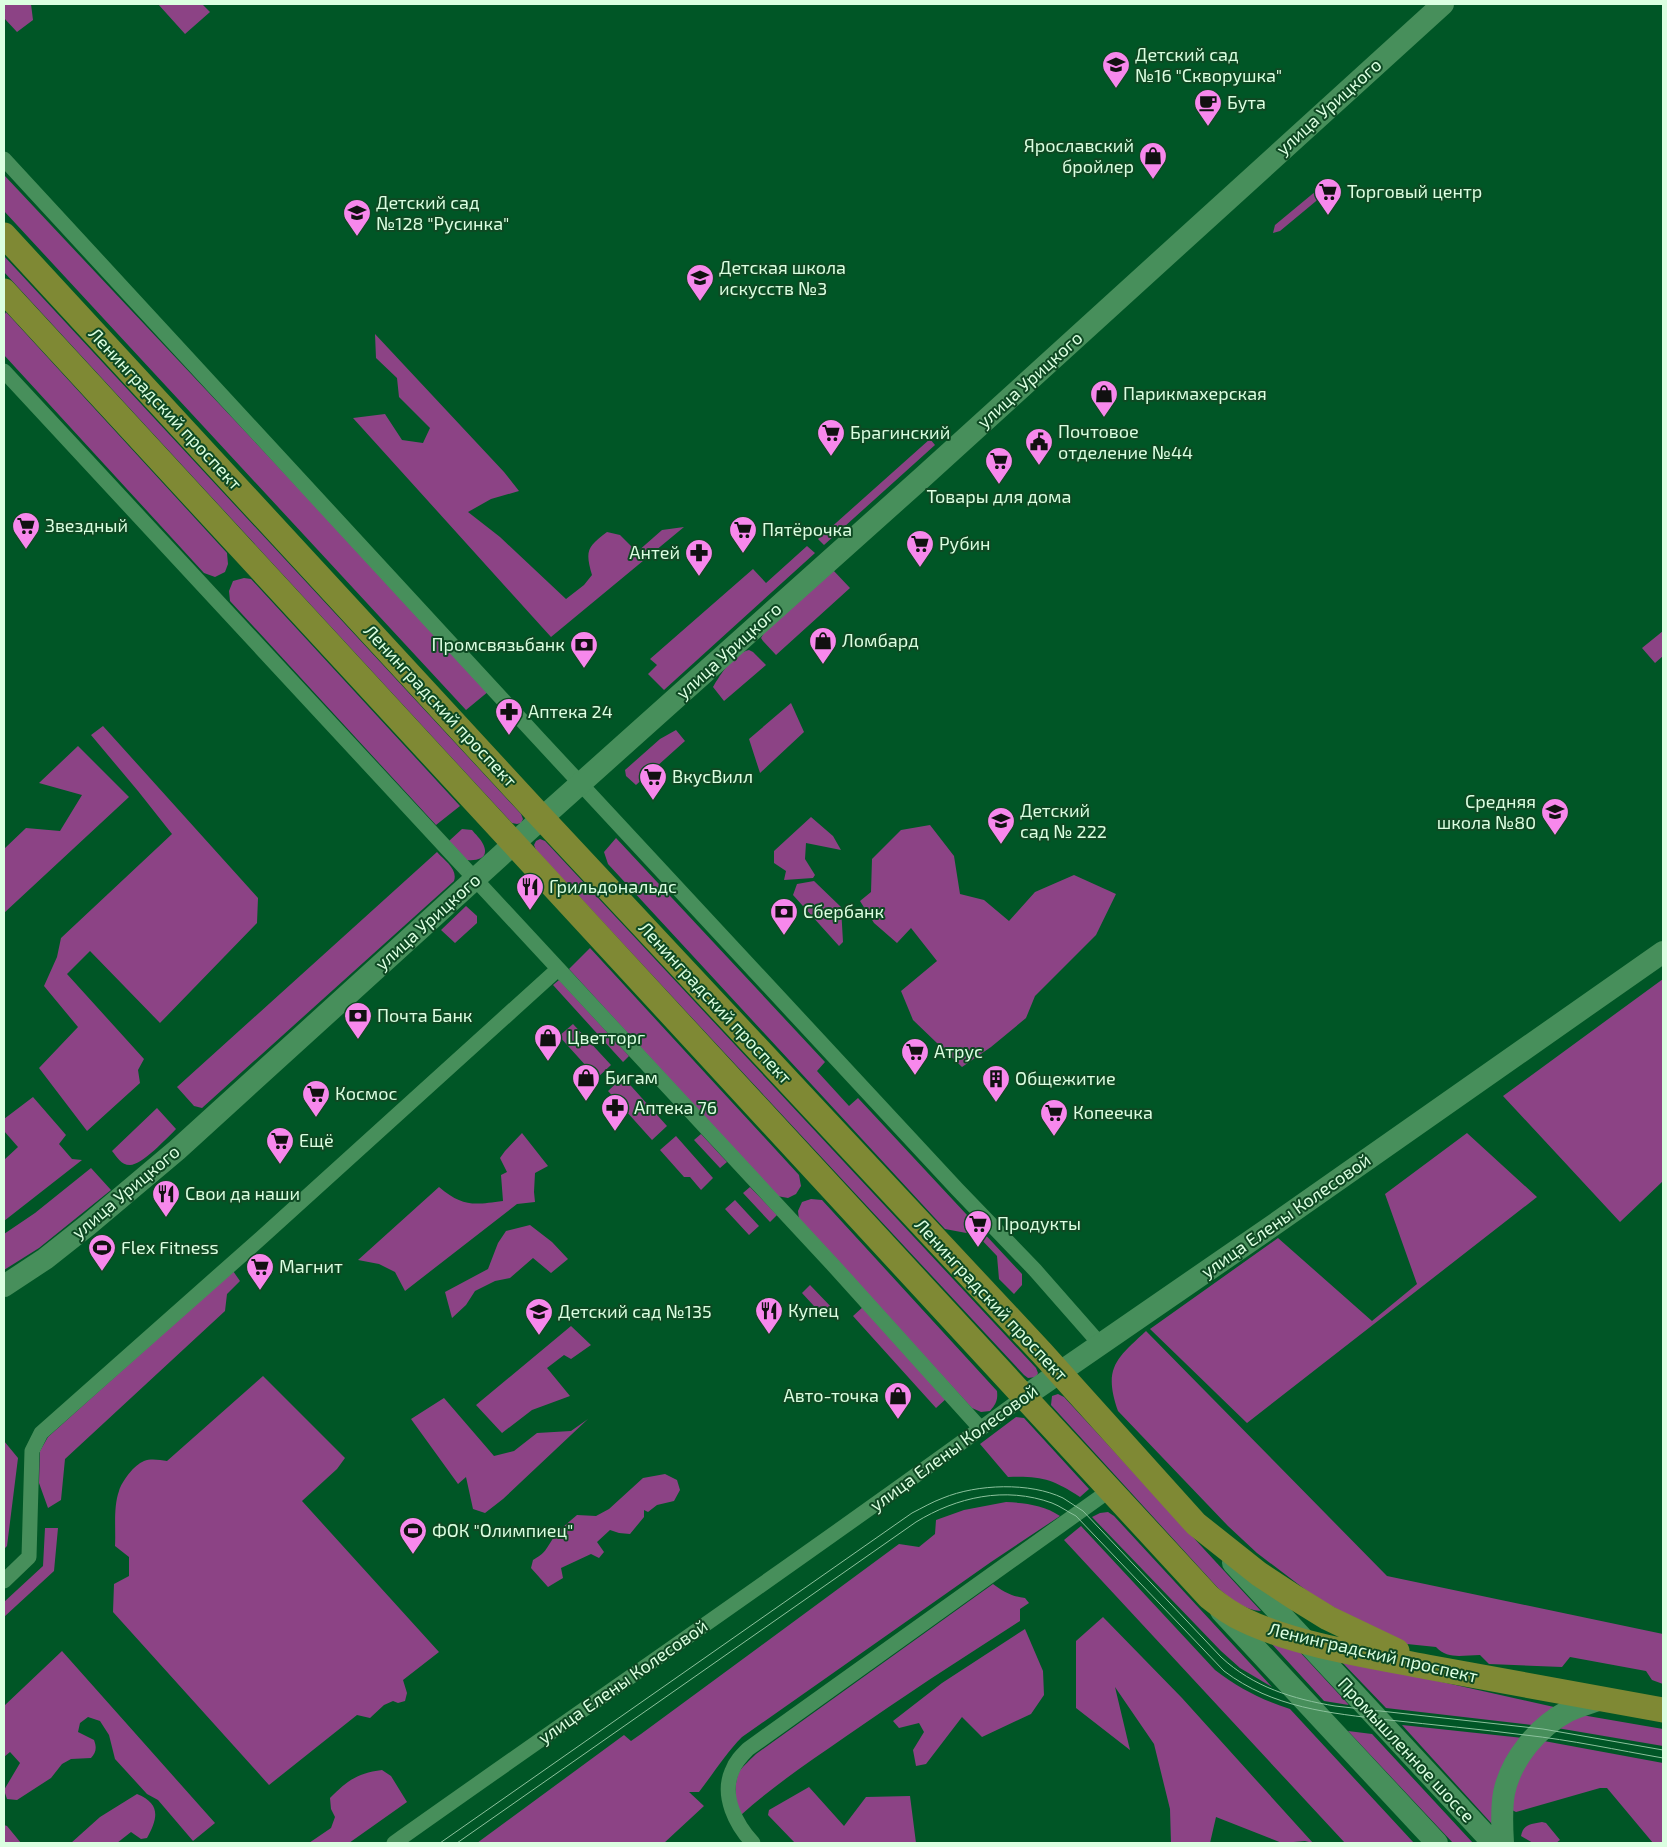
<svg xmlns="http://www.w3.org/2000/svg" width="1667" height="1847" font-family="'Exo 2',sans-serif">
	<rect width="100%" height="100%" fill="#005626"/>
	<path fill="#8c4385" d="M 4,4 L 31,4 L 33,20 L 17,32 L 4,18 Z
		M 158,4 L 202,4 L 210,12 L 185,34 Z
		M 4,175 L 489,691 L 466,710 L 4,211 Z
		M 1322,186 L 1327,192 L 1280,231 L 1273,233 L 1275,225 Z
		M 4,256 L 521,814 L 523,819 L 521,823 L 517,824 L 512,823 L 4,272 Z
		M 6,312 L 227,553 L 228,564 L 225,572 L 215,577 L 204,573 L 4,355 L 4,316 Z
		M 375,334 L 504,472 L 519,491 L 491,499 L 468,512 L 500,537 L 566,599 L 584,585 L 592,575 C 585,551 587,547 607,532 L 620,535 L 637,552 L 662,530 L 684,527 L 551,637 L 353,418 L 385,414 L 402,440 L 423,443 L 430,428 L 399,397 L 397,378 L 376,358 Z
		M 930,439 L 935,445 L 824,545 L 818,539 Z
		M 807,546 L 815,553 L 664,690 L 648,674 L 657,665 L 650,659 L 753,569 L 766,583 Z
		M 833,570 L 850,588 L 776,655 L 763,641 L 761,638 L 764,633 Z
		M 244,578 L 251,579 L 460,806 L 436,825 L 230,601 L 229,591 L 233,581 Z
		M 1663,631 L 1663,656 L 1655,663 L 1642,648 Z
		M 749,650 L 753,652 L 766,665 L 724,701 L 713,687 C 720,675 734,653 749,650 Z
		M 791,703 L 804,732 L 760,773 L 749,739 Z
		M 103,726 L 258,898 L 257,923 L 160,1023 L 90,951 L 67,974 L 144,1059 L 138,1070 L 140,1083 L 87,1131 L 39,1068 L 78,1027 L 44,986 L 57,957 L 61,938 L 172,834 L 138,791 L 91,735 Z
		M 676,730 L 685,741 L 636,785 L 626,776 L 625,770 L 660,739 Z
		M 78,746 L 129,797 L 4,913 L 4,849 L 26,828 L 60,831 L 82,795 L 39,783 Z
		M 811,817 L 833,836 L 841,850 L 806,843 L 805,859 L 815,875 L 813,878 L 784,880 L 786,871 L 774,863 L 774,851 Z
		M 930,825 L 954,856 L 960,894 L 984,900 L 1009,921 L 1035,892 L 1074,875 L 1116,894 L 1096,935 L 1035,996 L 1026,1018 L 991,1047 L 962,1067 L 913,1020 L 901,991 L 937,961 L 911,928 L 897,943 L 874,923 L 860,901 L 871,892 L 872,859 L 901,830 Z
		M 462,829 L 472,830 C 475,834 481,839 483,844 C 490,858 478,861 467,860 L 449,841 Z
		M 616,838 L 825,1062 L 817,1071 L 849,1106 L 858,1098 L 1022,1274 L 1022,1285 L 1014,1294 L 999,1279 L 997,1256 L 977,1235 L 945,1229 L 608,864 L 604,852 Z
		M 540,839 L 545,841 L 1036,1368 L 1038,1373 L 1036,1377 L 1028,1378 L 1024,1375 L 536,850 L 534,845 L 536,841 Z
		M 437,852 C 445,861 458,869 454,881 L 202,1108 L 194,1106 L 177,1087 Z
		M 814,881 L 841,907 L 843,942 L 839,946 L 793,895 L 797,884 Z
		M 466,906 L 477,916 L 477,923 L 455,943 L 441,930 Z
		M 590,948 L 799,1175 L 801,1186 L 796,1194 L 788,1198 L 777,1196 L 569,969 Z
		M 1663,979 L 1663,1181 L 1620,1222 L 1503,1096 Z
		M 559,980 L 629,1056 L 623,1062 L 553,985 Z
		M 573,1024 L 611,1065 L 597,1078 L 559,1036 Z
		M 623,1077 L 667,1126 L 652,1140 L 608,1091 Z
		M 33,1097 L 66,1135 L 59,1144 L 72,1159 L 82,1160 L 4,1221 L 4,1160 L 18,1147 L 4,1131 L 4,1119 Z
		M 157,1108 L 176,1129 C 167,1138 142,1165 130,1165 C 121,1165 117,1157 112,1151 Z
		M 522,1133 L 548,1166 L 535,1173 L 534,1192 L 535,1202 L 517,1204 L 405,1291 L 395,1272 L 379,1264 L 358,1260 L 439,1187 C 463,1207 473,1205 503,1201 L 501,1175 L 507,1172 L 500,1158 L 505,1151 Z
		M 1467,1133 L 1537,1197 L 1247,1423 L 1150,1329 L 1278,1238 L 1372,1321 L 1417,1284 L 1385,1194 Z
		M 701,1134 L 727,1162 L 720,1168 L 694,1140 Z
		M 676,1136 L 713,1178 L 701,1190 L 690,1177 L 684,1177 L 660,1150 Z
		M 91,1168 L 111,1190 L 39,1248 L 4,1270 L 4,1234 L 35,1213 Z
		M 750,1187 L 777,1215 L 770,1222 L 743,1193 Z
		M 811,1199 L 822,1200 L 997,1391 C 998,1400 996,1404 990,1411 L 981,1412 L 972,1408 L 799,1220 L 798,1211 L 802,1202 Z
		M 735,1200 L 759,1226 L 749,1235 L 725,1209 Z
		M 530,1225 L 552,1242 L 568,1259 L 551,1273 L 533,1258 L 510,1278 L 495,1281 L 475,1291 L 466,1305 L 452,1318 L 445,1292 L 488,1269 L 498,1243 L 506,1231 Z
		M 233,1271 L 240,1281 L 227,1294 L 225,1311 L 65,1459 L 61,1500 L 48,1508 L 39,1483 L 40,1451 L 48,1437 Z
		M 810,1285 L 834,1310 L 825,1318 L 802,1293 Z
		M 864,1306 L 947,1398 L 936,1408 L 853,1316 Z
		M 571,1326 L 591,1345 L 571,1359 L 564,1355 L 547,1368 L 570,1396 L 532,1410 L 502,1433 L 476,1405 Z
		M 1146,1331 L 1387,1576 L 1663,1634 L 1663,1684 L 1652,1680 L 1646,1671 L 1570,1657 L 1562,1667 L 1489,1664 L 1480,1655 C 1463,1655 1448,1660 1436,1647 L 1407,1644 L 1367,1627 L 1311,1594 L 1257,1553 L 1228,1526 L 1118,1411 C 1103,1368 1116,1359 1146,1331 Z
		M 263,1376 L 345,1458 L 337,1469 L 302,1501 L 439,1652 L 403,1680 L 407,1693 L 405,1701 L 398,1703 L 393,1701 L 384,1705 L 370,1718 L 357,1715 L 269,1785 L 113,1612 L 114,1584 L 129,1576 L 129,1557 L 115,1546 C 116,1529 113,1508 119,1491 C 122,1481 134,1465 144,1461 C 151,1458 160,1460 167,1461 Z
		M 1058,1394 L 1064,1397 L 1261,1611 C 1244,1610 1229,1598 1218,1588 L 1051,1405 L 1052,1396 Z
		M 444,1398 L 494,1456 L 514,1451 L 537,1433 L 571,1431 L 588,1419 L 503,1499 L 485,1513 L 473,1509 L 466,1477 L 458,1484 L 411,1419 Z
		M 1016,1417 L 1024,1418 L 1089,1489 L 1080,1497 C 1052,1479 1042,1476 1008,1477 L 980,1444 Z
		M 4,1441 L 18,1458 L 7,1546 L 4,1549 Z
		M 665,1474 L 677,1480 L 680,1490 L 674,1501 L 657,1505 L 648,1512 L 644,1510 L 644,1517 L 630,1534 L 619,1533 L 610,1530 L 597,1542 L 604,1552 L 599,1558 L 591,1554 L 561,1568 L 563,1578 L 548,1587 L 531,1568 L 533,1560 C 545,1553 545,1551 552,1540 C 558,1530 568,1523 577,1515 L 596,1516 L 609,1509 L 643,1478 Z
		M 1006,1502 C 1025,1503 1044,1505 1060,1516 L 991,1562 L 742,1737 C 726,1753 713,1774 699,1792 L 689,1792 L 704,1806 L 664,1843 L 477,1843 L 624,1735 L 631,1741 L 641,1734 L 899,1544 L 919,1547 L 935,1534 L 936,1520 L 964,1510 Z
		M 1108,1512 L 1114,1516 L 1272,1687 L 1240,1668 L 1221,1651 L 1092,1517 L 1100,1513 Z
		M 1081,1526 L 1215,1670 C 1238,1688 1262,1700 1290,1709 L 1414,1843 L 1345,1843 L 1064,1540 Z
		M 45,1528 L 58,1528 L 54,1571 L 4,1617 L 4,1602 L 43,1566 Z
		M 993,1584 C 1002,1591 1013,1597 1025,1598 L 1029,1603 L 1020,1609 L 1020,1621 C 961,1659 902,1697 845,1737 C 809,1762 773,1786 741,1815 C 734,1804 734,1783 739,1772 C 743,1766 751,1759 756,1754 Z
		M 1103,1617 L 1182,1698 L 1313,1843 L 1305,1841 L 1282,1843 L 1216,1817 L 1210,1843 L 1171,1843 L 1170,1809 L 1154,1744 L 1115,1687 L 1130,1750 L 1076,1708 L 1076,1641 Z
		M 1025,1629 L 1043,1671 L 1044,1695 L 1031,1714 L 982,1737 L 962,1717 L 926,1764 L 916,1766 L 913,1750 L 924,1732 L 919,1723 L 899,1728 L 893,1721 L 942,1683 Z
		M 1270,1642 L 1298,1650 L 1349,1705 L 1324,1701 Z
		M 62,1651 L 215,1823 L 193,1841 L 158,1800 L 147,1794 L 115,1759 L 109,1735 L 100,1721 L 88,1717 L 80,1723 L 78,1732 L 94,1740 C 97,1748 96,1752 91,1758 L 71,1759 L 62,1764 L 51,1778 L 17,1800 L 7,1799 L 4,1790 L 20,1763 L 10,1752 L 4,1757 L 4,1706 Z
		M 1339,1659 L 1554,1707 L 1532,1725 L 1386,1708 Z
		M 1576,1714 L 1663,1729 L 1663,1746 L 1557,1728 Z
		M 1402,1725 L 1523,1738 L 1492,1824 Z
		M 1348,1731 L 1372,1734 L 1473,1843 L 1453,1843 Z
		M 1544,1741 L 1663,1763 L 1663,1843 L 1653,1843 L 1607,1788 L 1600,1788 L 1516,1812 L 1510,1809 L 1521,1768 Z
		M 382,1770 L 391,1776 L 407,1802 L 349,1843 L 309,1843 L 331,1828 L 335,1817 L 331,1809 L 330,1798 C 347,1781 357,1773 382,1770 Z
		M 809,1787 L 844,1826 L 866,1797 L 910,1796 L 916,1843 L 795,1843 L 768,1815 L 769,1810 Z
		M 137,1794 C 161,1804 158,1818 147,1838 L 141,1839 L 131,1832 L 117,1843 L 71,1843 L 100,1817 Z
		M 1542,1822 L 1546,1823 L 1560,1840 L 1556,1843 L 1533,1843 L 1521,1836 C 1523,1824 1532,1824 1542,1822 Z
		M 4,1825 L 7,1826 L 21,1843 L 4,1843 Z"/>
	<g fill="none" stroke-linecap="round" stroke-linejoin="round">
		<path stroke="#478f5b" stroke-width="15" d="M 4,159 L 539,739 L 957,1189 L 1035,1270 L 1100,1344
			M 4,371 L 833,1265 L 981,1429
			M 4,1581 L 29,1557 L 32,1451 L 41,1433 L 261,1238 L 558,969
			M 394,1843 C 604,1694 817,1549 1024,1397
			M 753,1843 C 736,1825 721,1796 732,1771 C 735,1762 742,1755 748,1749 L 1110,1490"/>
		<path stroke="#478f5b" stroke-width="22" d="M 4,1286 L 45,1259 L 88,1225 L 177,1150 L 542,818 L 924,476 L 1443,4
			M 1024,1397 L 1275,1224 L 1663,952
			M 1233,1563 L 1493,1843
			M 1221,1611 L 1437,1843
			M 1503,1843 C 1502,1827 1501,1810 1504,1793 C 1511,1759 1538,1727 1568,1711 C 1579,1706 1590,1703 1601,1699"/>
		<path stroke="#7f8934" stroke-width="25" d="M 4,235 L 542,818 L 1042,1353 L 1196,1524 L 1259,1574 L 1294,1597 L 1328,1618 L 1397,1651
			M 4,291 L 1209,1597 C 1220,1606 1231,1614 1244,1620 C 1296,1645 1370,1656 1427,1667 C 1506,1682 1585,1696 1663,1710"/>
		<path stroke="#8cc29d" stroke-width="1" d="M 440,1843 L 912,1513 C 922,1508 932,1502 943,1498 C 977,1484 1030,1482 1063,1498 C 1070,1502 1076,1507 1083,1511 L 1221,1657 C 1253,1687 1293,1699 1335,1706 L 1543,1729 L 1663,1750
			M 457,1843 L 916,1522 C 957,1497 1005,1486 1052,1503 C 1060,1506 1068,1512 1076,1516 L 1224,1671 C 1273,1708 1329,1713 1389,1720 C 1434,1725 1479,1729 1525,1735 C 1571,1740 1617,1750 1663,1758"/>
	</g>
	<defs>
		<symbol id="school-pin" viewBox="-11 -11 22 30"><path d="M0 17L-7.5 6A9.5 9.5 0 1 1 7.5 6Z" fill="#f788ec" stroke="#0e4923"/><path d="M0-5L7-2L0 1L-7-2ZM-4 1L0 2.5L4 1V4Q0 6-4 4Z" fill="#111"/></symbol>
		<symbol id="cafe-pin" viewBox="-11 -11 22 30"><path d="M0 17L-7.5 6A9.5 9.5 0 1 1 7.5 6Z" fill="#f788ec" stroke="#0e4923"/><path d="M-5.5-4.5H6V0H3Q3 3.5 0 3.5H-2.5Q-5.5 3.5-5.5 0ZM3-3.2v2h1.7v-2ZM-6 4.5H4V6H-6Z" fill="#111"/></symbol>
		<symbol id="shop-pin" viewBox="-11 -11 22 30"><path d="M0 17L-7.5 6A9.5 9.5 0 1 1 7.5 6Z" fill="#f788ec" stroke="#0e4923"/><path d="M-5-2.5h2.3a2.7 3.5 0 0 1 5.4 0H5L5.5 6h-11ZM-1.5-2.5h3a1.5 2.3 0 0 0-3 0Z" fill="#111"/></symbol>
		<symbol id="supermarket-pin" viewBox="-11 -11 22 30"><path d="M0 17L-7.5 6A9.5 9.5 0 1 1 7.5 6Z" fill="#f788ec" stroke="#0e4923"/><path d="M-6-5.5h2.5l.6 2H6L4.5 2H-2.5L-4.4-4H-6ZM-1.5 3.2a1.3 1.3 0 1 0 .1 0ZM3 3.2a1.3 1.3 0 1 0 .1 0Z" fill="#111"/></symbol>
		<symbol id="civic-pin" viewBox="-11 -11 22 30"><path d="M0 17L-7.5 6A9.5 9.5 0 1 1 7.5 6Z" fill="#f788ec" stroke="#0e4923"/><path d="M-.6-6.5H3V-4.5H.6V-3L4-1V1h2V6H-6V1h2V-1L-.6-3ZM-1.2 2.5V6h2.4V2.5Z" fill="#111"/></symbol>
		<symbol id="pharmacy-pin" viewBox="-11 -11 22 30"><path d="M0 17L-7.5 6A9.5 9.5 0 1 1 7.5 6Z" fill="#f788ec" stroke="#0e4923"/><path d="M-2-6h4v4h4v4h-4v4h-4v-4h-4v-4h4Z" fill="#111"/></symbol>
		<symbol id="bank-pin" viewBox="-11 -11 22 30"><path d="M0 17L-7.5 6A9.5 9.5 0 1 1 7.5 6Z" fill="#f788ec" stroke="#0e4923"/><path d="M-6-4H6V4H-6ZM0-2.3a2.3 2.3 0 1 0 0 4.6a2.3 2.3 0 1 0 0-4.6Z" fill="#111"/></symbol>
		<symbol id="restaurant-pin" viewBox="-11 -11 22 30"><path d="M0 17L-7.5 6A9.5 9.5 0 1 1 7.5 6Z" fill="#f788ec" stroke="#0e4923"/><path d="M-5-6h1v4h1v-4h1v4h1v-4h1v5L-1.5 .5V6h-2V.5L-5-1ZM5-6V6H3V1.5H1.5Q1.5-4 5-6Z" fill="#111"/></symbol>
		<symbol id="building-pin" viewBox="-11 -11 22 30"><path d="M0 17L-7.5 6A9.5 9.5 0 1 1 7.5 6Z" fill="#f788ec" stroke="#0e4923"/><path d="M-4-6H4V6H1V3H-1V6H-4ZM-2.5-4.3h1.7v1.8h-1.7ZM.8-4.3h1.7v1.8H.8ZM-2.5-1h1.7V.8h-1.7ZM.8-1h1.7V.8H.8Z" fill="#111"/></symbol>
		<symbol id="stadium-pin" viewBox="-11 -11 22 30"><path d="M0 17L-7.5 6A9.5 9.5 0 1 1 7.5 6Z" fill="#f788ec" stroke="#0e4923"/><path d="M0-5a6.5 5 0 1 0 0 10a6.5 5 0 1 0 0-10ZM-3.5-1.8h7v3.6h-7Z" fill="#111"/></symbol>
	</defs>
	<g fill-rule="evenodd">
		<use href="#school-pin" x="1100" y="49" width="32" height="43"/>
		<use href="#cafe-pin" x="1192" y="87" width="32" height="43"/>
		<use href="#shop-pin" x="1137" y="140" width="32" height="43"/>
		<use href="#supermarket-pin" x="1312" y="176" width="32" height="43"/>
		<use href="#school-pin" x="341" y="197" width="32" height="43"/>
		<use href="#school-pin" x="684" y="262" width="32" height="43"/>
		<use href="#shop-pin" x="1088" y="378" width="32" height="43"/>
		<use href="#supermarket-pin" x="815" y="417" width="32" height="43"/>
		<use href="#civic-pin" x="1023" y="426" width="32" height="43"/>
		<use href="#supermarket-pin" x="983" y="445" width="32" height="43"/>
		<use href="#supermarket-pin" x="10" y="510" width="32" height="43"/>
		<use href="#supermarket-pin" x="727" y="514" width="32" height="43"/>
		<use href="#supermarket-pin" x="904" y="528" width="32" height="43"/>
		<use href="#pharmacy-pin" x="683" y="537" width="32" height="43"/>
		<use href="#shop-pin" x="807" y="625" width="32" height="43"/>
		<use href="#bank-pin" x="568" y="629" width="32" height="43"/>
		<use href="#pharmacy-pin" x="493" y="696" width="32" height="43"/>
		<use href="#supermarket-pin" x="637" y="761" width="32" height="43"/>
		<use href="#school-pin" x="1539" y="796" width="32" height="43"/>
		<use href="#school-pin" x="985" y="805" width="32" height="43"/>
		<use href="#restaurant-pin" x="514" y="871" width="32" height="43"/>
		<use href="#bank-pin" x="768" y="896" width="32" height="43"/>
		<use href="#bank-pin" x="342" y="1000" width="32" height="43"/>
		<use href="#shop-pin" x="532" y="1022" width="32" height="43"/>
		<use href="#supermarket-pin" x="899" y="1036" width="32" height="43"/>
		<use href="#shop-pin" x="570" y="1062" width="32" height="43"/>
		<use href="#building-pin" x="980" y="1063" width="32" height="43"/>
		<use href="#supermarket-pin" x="300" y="1078" width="32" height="43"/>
		<use href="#pharmacy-pin" x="599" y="1092" width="32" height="43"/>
		<use href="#supermarket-pin" x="1038" y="1097" width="32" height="43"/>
		<use href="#supermarket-pin" x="264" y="1125" width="32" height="43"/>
		<use href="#restaurant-pin" x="150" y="1178" width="32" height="43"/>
		<use href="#supermarket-pin" x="962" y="1208" width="32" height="43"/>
		<use href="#stadium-pin" x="86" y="1232" width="32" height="43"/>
		<use href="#supermarket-pin" x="244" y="1251" width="32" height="43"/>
		<use href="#restaurant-pin" x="753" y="1295" width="32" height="43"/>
		<use href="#school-pin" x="523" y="1296" width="32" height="43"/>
		<use href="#shop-pin" x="882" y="1380" width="32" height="43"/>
		<use href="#stadium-pin" x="397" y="1515" width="32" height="43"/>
	</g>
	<g text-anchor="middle" stroke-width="4" stroke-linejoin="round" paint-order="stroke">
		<g font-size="18" fill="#dbffe1" stroke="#0e4923" text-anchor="start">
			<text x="1135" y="61">Детский сад<tspan x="1135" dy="21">№16 "Скворушка"</tspan></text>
			<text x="1227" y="109">Бута</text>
			<text x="1134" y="152" text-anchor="end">Ярославский<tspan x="1134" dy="21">бройлер</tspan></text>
			<text x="1347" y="198">Торговый центр</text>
			<text x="376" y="209">Детский сад<tspan x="376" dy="21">№128 "Русинка"</tspan></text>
			<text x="719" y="274">Детская школа<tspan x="719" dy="21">искусств №3</tspan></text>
			<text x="1123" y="400">Парикмахерская</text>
			<text x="1058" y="438">Почтовое<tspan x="1058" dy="21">отделение №44</tspan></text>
			<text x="850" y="439">Брагинский</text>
			<text x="999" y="503" text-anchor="middle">Товары для дома</text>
			<text x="45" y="532">Звездный</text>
			<text x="762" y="536">Пятёрочка</text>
			<text x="939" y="550">Рубин</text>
			<text x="680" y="559" text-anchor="end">Антей</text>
			<text x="842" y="647">Ломбард</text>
			<text x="565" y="651" text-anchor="end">Промсвязьбанк</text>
			<text x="528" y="718">Аптека 24</text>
			<text x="672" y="783">ВкусВилл</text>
			<text x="1536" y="808" text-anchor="end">Средняя<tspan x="1536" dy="21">школа №80</tspan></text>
			<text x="1020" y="817">Детский<tspan x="1020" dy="21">сад № 222</tspan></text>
			<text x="549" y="893">Грильдональдс</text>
			<text x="803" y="918">Сбербанк</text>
			<text x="377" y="1022">Почта Банк</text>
			<text x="567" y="1044">Цветторг</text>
			<text x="934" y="1058">Атрус</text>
			<text x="605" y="1084">Бигам</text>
			<text x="1015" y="1085">Общежитие</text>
			<text x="335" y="1100">Космос</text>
			<text x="634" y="1114">Аптека 76</text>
			<text x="1073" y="1119">Копеечка</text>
			<text x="299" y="1147">Ещё</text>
			<text x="185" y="1200">Свои да наши</text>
			<text x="997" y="1230">Продукты</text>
			<text x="121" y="1254">Flex Fitness</text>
			<text x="279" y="1273">Магнит</text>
			<text x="788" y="1317">Купец</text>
			<text x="558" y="1318">Детский сад №135</text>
			<text x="879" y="1402" text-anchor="end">Авто-точка</text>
			<text x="432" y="1537">ФОК "Олимпиец"</text>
		</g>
		<g font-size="18" fill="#dbffe1" stroke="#0e4923">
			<text transform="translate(1329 107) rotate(-42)" y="6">улица Урицкого</text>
			<text transform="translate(1030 380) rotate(-42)" y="6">улица Урицкого</text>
			<text transform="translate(165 409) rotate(47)" y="6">Ленинградский проспект</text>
			<text transform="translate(729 651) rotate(-42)" y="6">улица Урицкого</text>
			<text transform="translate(440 706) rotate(47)" y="6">Ленинградский проспект</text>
			<text transform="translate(428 922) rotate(-42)" y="6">улица Урицкого</text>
			<text transform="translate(715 1003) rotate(47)" y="6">Ленинградский проспект</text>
			<text transform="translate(126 1192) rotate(-40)" y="6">улица Урицкого</text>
			<text transform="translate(1286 1216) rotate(-35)" y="6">улица Елены Колесовой</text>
			<text transform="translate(991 1300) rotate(47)" y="6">Ленинградский проспект</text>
			<text transform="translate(954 1448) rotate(-36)" y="6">улица Елены Колесовой</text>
			<text transform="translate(1373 1653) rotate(13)" y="6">Ленинградский проспект</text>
			<text transform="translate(623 1682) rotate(-35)" y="6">улица Елены Колесовой</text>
			<text transform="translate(1406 1750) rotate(47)" y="6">Промышленное шоссе</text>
		</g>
	</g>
	<rect width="1667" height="1847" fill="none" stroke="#dbffe1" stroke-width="10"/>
</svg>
